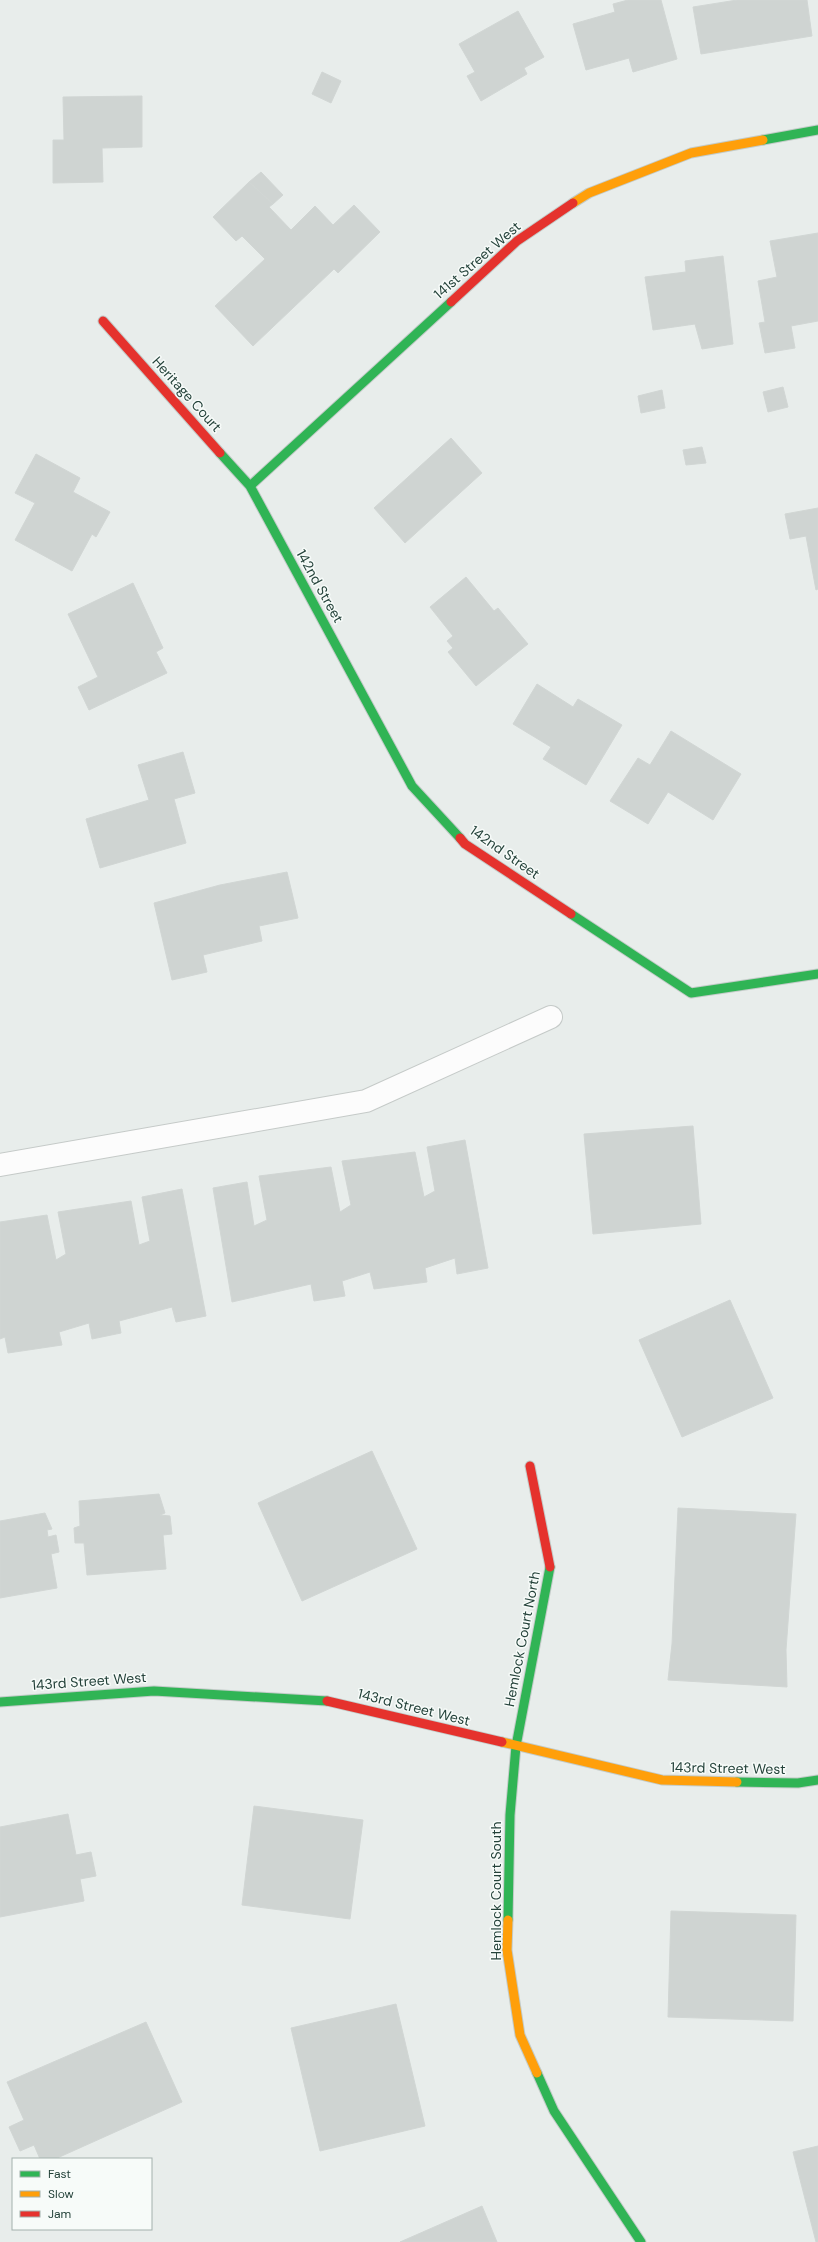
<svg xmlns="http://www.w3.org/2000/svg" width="818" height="2242" font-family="'DM Sans',sans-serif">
	<rect width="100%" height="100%" fill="#e8edeb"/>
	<path fill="#cfd4d2" stroke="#d1d6d4" d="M 628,0 L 661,0 L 677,59 L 633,72 L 629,58 L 586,70 L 573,24 L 615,12 L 613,4 Z
		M 737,0 L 807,0 L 812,36 L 701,54 L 693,7 Z
		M 518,11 L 544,57 L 524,68 L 527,74 L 481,101 L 467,76 L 475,72 L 459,44 Z
		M 322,72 L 341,81 L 331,103 L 312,94 Z
		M 142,96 L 142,147 L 102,148 L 103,182 L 53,183 L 53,140 L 64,140 L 63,97 Z
		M 261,172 L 283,195 L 273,204 L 249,182 Z
		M 249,182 L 273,204 L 269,207 L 291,230 L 315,206 L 333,225 L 354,205 L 380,232 L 338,273 L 334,269 L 253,346 L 215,306 L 265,259 L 242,236 L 236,241 L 213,217 Z
		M 818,233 L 818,321 L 791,326 L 795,348 L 765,353 L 759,323 L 765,322 L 758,281 L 777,277 L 770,241 Z
		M 723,256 L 733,344 L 702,349 L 695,324 L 653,330 L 645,277 L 686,272 L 685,261 Z
		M 783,387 L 788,407 L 768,412 L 763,392 Z
		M 662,390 L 665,408 L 641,413 L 638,396 Z
		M 451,438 L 482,473 L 405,543 L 374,508 Z
		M 702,447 L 706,463 L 686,465 L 683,450 Z
		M 36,454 L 80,478 L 73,492 L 110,512 L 96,537 L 92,534 L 72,571 L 15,540 L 35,503 L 15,493 Z
		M 818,508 L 818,589 L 816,590 L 806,536 L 790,539 L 785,514 Z
		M 466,577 L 494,611 L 498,608 L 528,644 L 476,686 L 448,652 L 453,648 L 447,641 L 453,636 L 430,607 Z
		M 133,583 L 163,648 L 156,652 L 167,673 L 89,710 L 78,687 L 98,677 L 68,614 Z
		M 537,684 L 573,707 L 578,699 L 622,725 L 586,785 L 543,759 L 551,747 L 513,724 Z
		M 671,731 L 741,774 L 713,820 L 668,792 L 648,824 L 610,801 L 638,758 L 650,765 Z
		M 183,752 L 195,793 L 174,799 L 186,843 L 100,868 L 86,819 L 149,800 L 138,765 Z
		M 287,872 L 298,918 L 259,926 L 262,941 L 203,955 L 207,972 L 172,980 L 154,903 L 220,885 Z
		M 693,1126 L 701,1224 L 593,1234 L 584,1134 Z
		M 465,1140 L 488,1268 L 457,1274 L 455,1258 L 425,1268 L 427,1282 L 374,1289 L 370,1272 L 342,1281 L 345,1296 L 314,1301 L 311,1284 L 232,1302 L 213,1188 L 247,1182 L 254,1226 L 267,1220 L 259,1176 L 331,1167 L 340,1212 L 351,1205 L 342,1161 L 415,1152 L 424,1197 L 435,1191 L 427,1147 Z
		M 182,1189 L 206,1316 L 176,1322 L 172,1307 L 119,1321 L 121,1333 L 92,1339 L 89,1323 L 59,1332 L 62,1345 L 8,1353 L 5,1337 L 0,1339 L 0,1222 L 47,1215 L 56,1260 L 66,1254 L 58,1212 L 131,1201 L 139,1245 L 150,1241 L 142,1197 Z
		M 730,1300 L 773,1398 L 682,1437 L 639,1340 Z
		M 372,1451 L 417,1549 L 302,1601 L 258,1503 Z
		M 159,1494 L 165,1513 L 160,1515 L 170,1516 L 172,1534 L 163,1535 L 166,1569 L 87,1575 L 84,1543 L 75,1543 L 74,1528 L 80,1526 L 79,1501 Z
		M 678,1508 L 796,1514 L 786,1650 L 787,1687 L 668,1680 L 672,1644 Z
		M 45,1513 L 52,1529 L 47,1530 L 48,1537 L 56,1535 L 59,1552 L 51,1554 L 57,1588 L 0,1598 L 0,1521 Z
		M 254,1806 L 363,1820 L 350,1919 L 242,1905 Z
		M 68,1814 L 76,1855 L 91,1852 L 96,1876 L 80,1879 L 84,1901 L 0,1917 L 0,1827 Z
		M 671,1911 L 796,1915 L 793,2021 L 668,2017 Z
		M 396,2004 L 425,2126 L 320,2151 L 291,2028 Z
		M 146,2022 L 182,2102 L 55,2159 L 40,2159 L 34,2145 L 20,2151 L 9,2127 L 24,2120 L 7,2082 Z
		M 818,2146 L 818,2242 L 816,2242 L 793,2152 Z
		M 482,2206 L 497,2242 L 400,2242 Z"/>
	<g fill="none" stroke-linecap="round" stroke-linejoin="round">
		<defs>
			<path id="lane" d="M 0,1165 L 366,1101 L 551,1017"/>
			<path id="fast" d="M 763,140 L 818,130
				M 220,453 L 250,486 L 412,786 L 460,838
				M 250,486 L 451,302
				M 571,914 L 691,993 L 818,974
				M 0,1702 L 154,1691 L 327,1701
				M 737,1782 L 798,1783 L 818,1780
				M 508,1920 L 510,1815 L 516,1746 L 550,1567
				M 537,2073 L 554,2111 L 641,2242"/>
			<path id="slow" d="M 573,203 L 589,193 L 691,153 L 763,140
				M 502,1742 L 662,1780 L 737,1782
				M 508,1920 L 507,1950 L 520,2035 L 537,2073"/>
			<path id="jam" d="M 451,302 L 517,241 L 573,203
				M 103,321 L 220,453
				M 460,838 L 465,844 L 571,914
				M 530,1466 L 550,1567
				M 327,1701 L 502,1742"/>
		</defs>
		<use href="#lane" stroke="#c5cac8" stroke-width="24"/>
		<use href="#fast" stroke="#c3cbc8" stroke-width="11"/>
		<use href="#slow" stroke="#c3cbc8" stroke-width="11"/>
		<use href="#jam" stroke="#c3cbc8" stroke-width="11"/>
		<use href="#lane" stroke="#fcfcfc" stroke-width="22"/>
		<use href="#fast" stroke="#30b455" stroke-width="9"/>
		<use href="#slow" stroke="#ff9f0a" stroke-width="9"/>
		<use href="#jam" stroke="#e5322d" stroke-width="9"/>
	</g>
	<g text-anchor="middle" stroke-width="3" stroke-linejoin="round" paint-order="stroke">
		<g font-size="14" fill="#24423a" stroke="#f7fbf9">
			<text transform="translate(477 260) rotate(-41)" y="5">141st Street West</text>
			<text transform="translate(187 394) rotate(48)" y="5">Heritage Court</text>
			<text transform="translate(320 586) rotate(61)" y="5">142nd Street</text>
			<text transform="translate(505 852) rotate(35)" y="5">142nd Street</text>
			<text transform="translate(522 1639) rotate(-79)" y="5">Hemlock Court North</text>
			<text transform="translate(89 1681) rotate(-4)" y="5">143rd Street West</text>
			<text transform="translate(414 1707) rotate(14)" y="5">143rd Street West</text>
			<text transform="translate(728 1768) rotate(1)" y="5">143rd Street West</text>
			<text transform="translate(496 1891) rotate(-90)" y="5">Hemlock Court South</text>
		</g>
	</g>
	<rect x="12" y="2158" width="140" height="72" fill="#f7fbf9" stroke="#a3b1ad"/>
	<rect x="20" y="2171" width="20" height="6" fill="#30b455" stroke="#a3b1ad"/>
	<text x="48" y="2178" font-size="12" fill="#24423a">Fast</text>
	<rect x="20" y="2191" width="20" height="6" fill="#ff9f0a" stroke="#a3b1ad"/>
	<text x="48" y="2198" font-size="12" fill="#24423a">Slow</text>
	<rect x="20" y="2211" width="20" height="6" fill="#e5322d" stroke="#a3b1ad"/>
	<text x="48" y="2218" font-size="12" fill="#24423a">Jam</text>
</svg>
